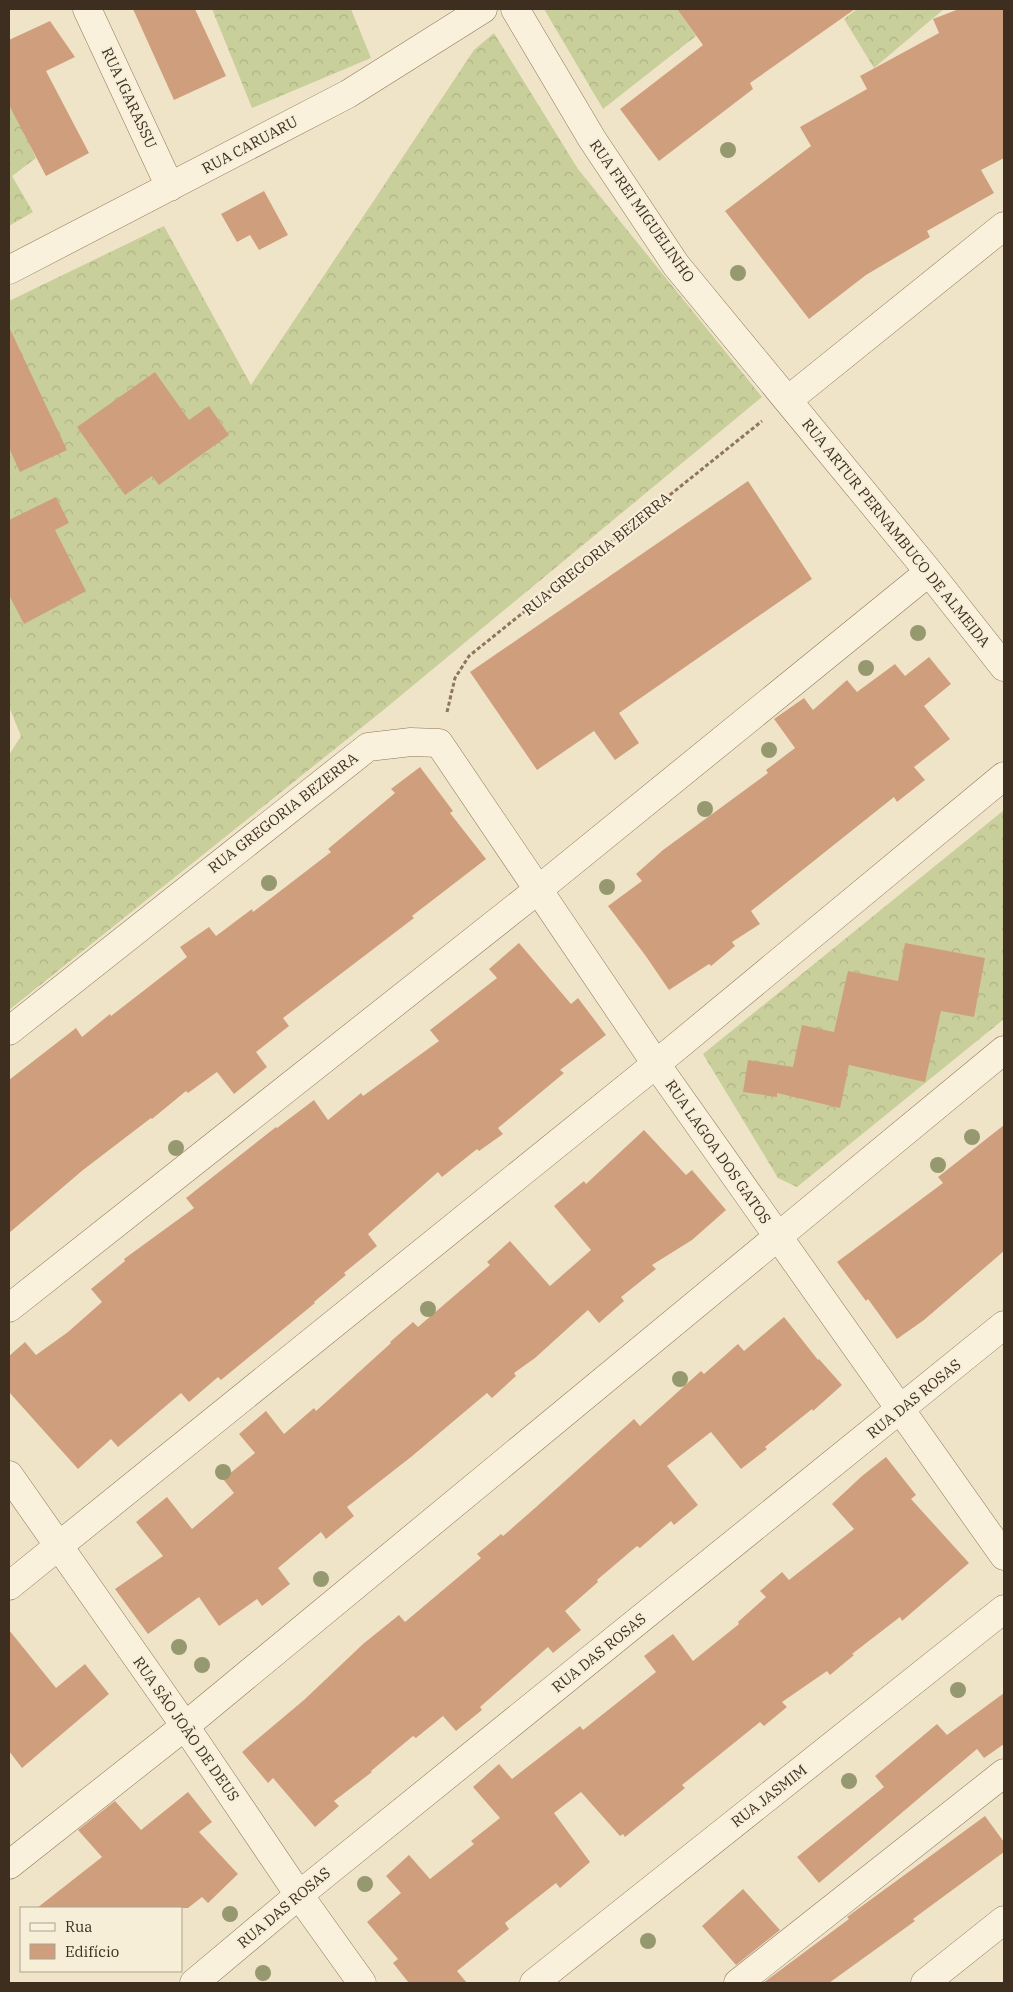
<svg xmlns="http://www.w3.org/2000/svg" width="1013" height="1992" font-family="'IBM Plex Serif',serif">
	<defs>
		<pattern id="forest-crowns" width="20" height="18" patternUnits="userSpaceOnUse" patternTransform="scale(1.25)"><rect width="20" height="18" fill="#c9cf9b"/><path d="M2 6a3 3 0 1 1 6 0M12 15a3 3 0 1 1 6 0" fill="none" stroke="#aeb285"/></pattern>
	</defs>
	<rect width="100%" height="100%" fill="#f0e4c8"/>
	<path fill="url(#forest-crowns)" d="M 212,9 L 351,9 L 371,58 L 252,108 Z
		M 544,9 L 677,9 L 696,36 L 603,109 Z
		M 857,9 L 944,9 L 874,68 L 844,19 Z
		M 494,33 L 578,169 L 762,397 L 381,712 L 9,1010 L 9,755 L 21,736 L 9,707 L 9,301 L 164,226 L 251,385 L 474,50 Z
		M 9,101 L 36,158 L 12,176 L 33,212 L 9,226 Z
		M 1004,810 L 1004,1019 L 797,1187 L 778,1178 L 703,1054 Z"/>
	<path fill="#cf9f7d" d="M 133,9 L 195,9 L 226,76 L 174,100 Z
		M 677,9 L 855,9 L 750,83 L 753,89 L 659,161 L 620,109 L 703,45 Z
		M 959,9 L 1004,9 L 1004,158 L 981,170 L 994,193 L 927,231 L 930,237 L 866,275 L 809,319 L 725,211 L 811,146 L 800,127 L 867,89 L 860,76 L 939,33 L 933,19 Z
		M 50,21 L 75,57 L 46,71 L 89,153 L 46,176 L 9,105 L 9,40 Z
		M 264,191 L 288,235 L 259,250 L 250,235 L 237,242 L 221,214 Z
		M 9,327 L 67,450 L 20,472 L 9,448 Z
		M 155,372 L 189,420 L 209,406 L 229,435 L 159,485 L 152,476 L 125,495 L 77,427 Z
		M 748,481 L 812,579 L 619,713 L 639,743 L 615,760 L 594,731 L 537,770 L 470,672 Z
		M 56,497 L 69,523 L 55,530 L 86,591 L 24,624 L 9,595 L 9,520 Z
		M 929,657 L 951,684 L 924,706 L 950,739 L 914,767 L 925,780 L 897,802 L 894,797 L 751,911 L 760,924 L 732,942 L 735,946 L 711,966 L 709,964 L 669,990 L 645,955 L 608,906 L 642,881 L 636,874 L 663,850 L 768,773 L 766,770 L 795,748 L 774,719 L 804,698 L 813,710 L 847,680 L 857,692 L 895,664 L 905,676 Z
		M 420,767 L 453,811 L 450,813 L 486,859 L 412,916 L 414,918 L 283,1018 L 289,1026 L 256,1052 L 267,1067 L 234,1094 L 217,1072 L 188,1093 L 186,1091 L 152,1119 L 151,1118 L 83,1170 L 9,1233 L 9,1080 L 76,1028 L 82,1037 L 110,1014 L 111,1016 L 187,957 L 180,947 L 209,927 L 216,936 L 252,909 L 253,912 L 331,852 L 328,849 L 395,793 L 391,789 Z
		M 519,943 L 571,1004 L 578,998 L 606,1035 L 560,1070 L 564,1073 L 498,1128 L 503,1134 L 479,1151 L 477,1149 L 442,1177 L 438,1172 L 368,1234 L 377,1246 L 344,1273 L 346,1275 L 314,1302 L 315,1303 L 221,1380 L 218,1377 L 189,1402 L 181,1393 L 118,1447 L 111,1439 L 78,1469 L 9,1392 L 9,1356 L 25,1342 L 36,1355 L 68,1332 L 102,1302 L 91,1289 L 125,1261 L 124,1259 L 194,1208 L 186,1198 L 276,1127 L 277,1128 L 314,1100 L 328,1120 L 361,1093 L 363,1096 L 439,1041 L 430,1030 L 497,978 L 489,969 Z
		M 905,943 L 985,958 L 974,1017 L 941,1011 L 925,1082 L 849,1065 L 840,1108 L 777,1093 L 777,1097 L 743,1092 L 748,1060 L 793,1067 L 802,1025 L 834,1032 L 848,971 L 898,981 Z
		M 1004,1125 L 1004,1251 L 924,1320 L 897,1339 L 868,1299 L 866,1301 L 837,1262 L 943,1183 L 938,1177 Z
		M 644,1130 L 686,1175 L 692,1170 L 726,1210 L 692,1240 L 652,1265 L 656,1269 L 621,1297 L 624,1301 L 599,1323 L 588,1310 L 535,1358 L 514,1373 L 516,1376 L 492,1398 L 487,1393 L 411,1457 L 347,1507 L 354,1516 L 326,1539 L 321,1532 L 278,1568 L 290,1584 L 262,1606 L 257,1599 L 219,1626 L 199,1597 L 148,1634 L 115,1589 L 163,1556 L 136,1522 L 167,1497 L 192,1529 L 234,1493 L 223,1479 L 255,1453 L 239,1434 L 266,1411 L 284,1434 L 314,1408 L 316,1411 L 391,1343 L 390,1342 L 413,1322 L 418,1327 L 490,1265 L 487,1262 L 510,1241 L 550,1286 L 591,1250 L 554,1206 L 584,1181 L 586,1184 Z
		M 784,1317 L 818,1360 L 819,1359 L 842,1385 L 813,1411 L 812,1409 L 765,1447 L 767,1449 L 741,1469 L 711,1432 L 667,1466 L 698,1505 L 674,1525 L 671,1521 L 640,1548 L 637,1546 L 597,1580 L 598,1582 L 565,1611 L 581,1630 L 553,1653 L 548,1647 L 480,1707 L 482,1710 L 456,1731 L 443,1716 L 416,1738 L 413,1736 L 371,1771 L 372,1772 L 334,1801 L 339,1806 L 315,1827 L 273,1778 L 268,1783 L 242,1752 L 304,1700 L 363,1644 L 399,1615 L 405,1622 L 481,1558 L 477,1554 L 501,1534 L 503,1536 L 535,1508 L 634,1419 L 640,1426 L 701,1371 L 704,1374 L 738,1344 L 744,1351 Z
		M 886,1457 L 916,1495 L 911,1499 L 969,1563 L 902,1621 L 900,1617 L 852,1654 L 854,1655 L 830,1675 L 827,1671 L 782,1702 L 787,1707 L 764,1726 L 760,1722 L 682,1785 L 685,1788 L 625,1837 L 623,1834 L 620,1836 L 581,1792 L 554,1813 L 590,1862 L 560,1888 L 556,1883 L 505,1923 L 509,1929 L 457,1971 L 467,1983 L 409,1983 L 393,1963 L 398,1959 L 367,1922 L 401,1893 L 386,1876 L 409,1855 L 430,1879 L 474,1844 L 471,1841 L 500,1818 L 473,1787 L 499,1764 L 512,1779 L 580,1726 L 583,1730 L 656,1672 L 644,1656 L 673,1634 L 693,1661 L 739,1624 L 738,1622 L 766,1597 L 760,1591 L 782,1572 L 789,1580 L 854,1529 L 832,1504 L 862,1476 Z
		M 9,1630 L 56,1688 L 85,1664 L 109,1694 L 22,1768 L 9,1751 Z
		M 1004,1693 L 1004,1744 L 984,1758 L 977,1749 L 819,1883 L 797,1857 L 884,1787 L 875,1776 L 937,1724 L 947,1735 Z
		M 188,1792 L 212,1822 L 199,1832 L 238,1874 L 208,1903 L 202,1897 L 188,1908 L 37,1908 L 102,1857 L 78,1830 L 115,1801 L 141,1830 Z
		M 985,1816 L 1004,1842 L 1004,1852 L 913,1919 L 915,1921 L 829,1983 L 763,1983 L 849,1919 L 847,1917 Z
		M 743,1889 L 780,1930 L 736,1965 L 702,1926 Z"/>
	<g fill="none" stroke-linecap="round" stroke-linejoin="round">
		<defs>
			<path id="street" d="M 87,9 L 170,187
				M 515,9 L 592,139 L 676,265 L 929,572 L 1004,667
				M 9,270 L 348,94 L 483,9
				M 788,400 L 1004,226
				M 9,1031 L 368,747 L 411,742 L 439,743 L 656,1064 L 1004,1556
				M 9,1308 L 539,889 L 929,572
				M 9,1475 L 185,1726 L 299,1895 L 362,1983
				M 9,1586 L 656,1064 L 1004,776
				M 9,1865 L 185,1726 L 1004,1050
				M 194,1983 L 299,1895 L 1004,1325
				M 534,1983 L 1004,1609
				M 738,1983 L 1004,1773
				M 925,1983 L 1004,1920"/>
		</defs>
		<use href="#street" stroke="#8d765c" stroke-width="29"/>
		<path stroke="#8d765c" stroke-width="3" stroke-dasharray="4 2.5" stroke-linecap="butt" d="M 447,712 L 455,678 L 469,656 L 762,421"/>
		<use href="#street" stroke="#faf1dc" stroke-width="28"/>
	</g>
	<g fill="#96986f">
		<circle cx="728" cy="150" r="8"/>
		<circle cx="738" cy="273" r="8"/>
		<circle cx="918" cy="633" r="8"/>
		<circle cx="866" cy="668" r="8"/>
		<circle cx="769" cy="750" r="8"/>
		<circle cx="705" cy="809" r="8"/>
		<circle cx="269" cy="883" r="8"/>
		<circle cx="607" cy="887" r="8"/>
		<circle cx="972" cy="1137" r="8"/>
		<circle cx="176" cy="1148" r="8"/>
		<circle cx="938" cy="1165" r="8"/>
		<circle cx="428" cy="1309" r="8"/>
		<circle cx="680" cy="1379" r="8"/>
		<circle cx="223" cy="1472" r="8"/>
		<circle cx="321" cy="1579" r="8"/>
		<circle cx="179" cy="1647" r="8"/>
		<circle cx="202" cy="1665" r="8"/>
		<circle cx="958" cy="1690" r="8"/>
		<circle cx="849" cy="1781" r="8"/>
		<circle cx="365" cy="1884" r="8"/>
		<circle cx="230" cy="1914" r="8"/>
		<circle cx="648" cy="1941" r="8"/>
		<circle cx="263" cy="1973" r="8"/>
	</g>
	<g text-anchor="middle" stroke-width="4.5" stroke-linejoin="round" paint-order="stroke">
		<g font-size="15" fill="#3d2e20" stroke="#f7eed8">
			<text transform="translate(129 98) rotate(65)" y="5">RUA IGARASSU</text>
			<text transform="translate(250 145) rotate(-28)" y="5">RUA CARUARU</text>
			<text transform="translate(642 211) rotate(55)" y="5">RUA FREI MIGUELINHO</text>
			<text transform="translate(896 533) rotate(51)" y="5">RUA ARTUR PERNAMBUCO DE ALMEIDA</text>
			<text transform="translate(597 554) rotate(-39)" y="5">RUA GREGORIA BEZERRA</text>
			<text transform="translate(283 813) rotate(-38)" y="5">RUA GREGORIA BEZERRA</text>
			<text transform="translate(718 1152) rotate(55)" y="5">RUA LAGOA DOS GATOS</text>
			<text transform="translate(914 1399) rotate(-39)" y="5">RUA DAS ROSAS</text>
			<text transform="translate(599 1653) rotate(-39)" y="5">RUA DAS ROSAS</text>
			<text transform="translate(186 1729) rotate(55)" y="5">RUA SÃO JOÃO DE DEUS</text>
			<text transform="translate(769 1796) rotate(-38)" y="5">RUA JASMIM</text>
			<text transform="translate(284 1908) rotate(-40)" y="5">RUA DAS ROSAS</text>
		</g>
	</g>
	<rect width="1013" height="1992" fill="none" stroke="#3d2e20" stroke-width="20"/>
	<rect x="20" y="1907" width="162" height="65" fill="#f7eed8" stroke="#ada18e"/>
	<rect x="30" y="1923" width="25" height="8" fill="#faf1dc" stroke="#ada18e"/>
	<text x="65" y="1932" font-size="15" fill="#3d2e20">Rua</text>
	<rect x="30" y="1944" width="25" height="15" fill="#cf9f7d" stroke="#ada18e"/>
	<text x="65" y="1957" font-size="15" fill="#3d2e20">Edifício</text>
</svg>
